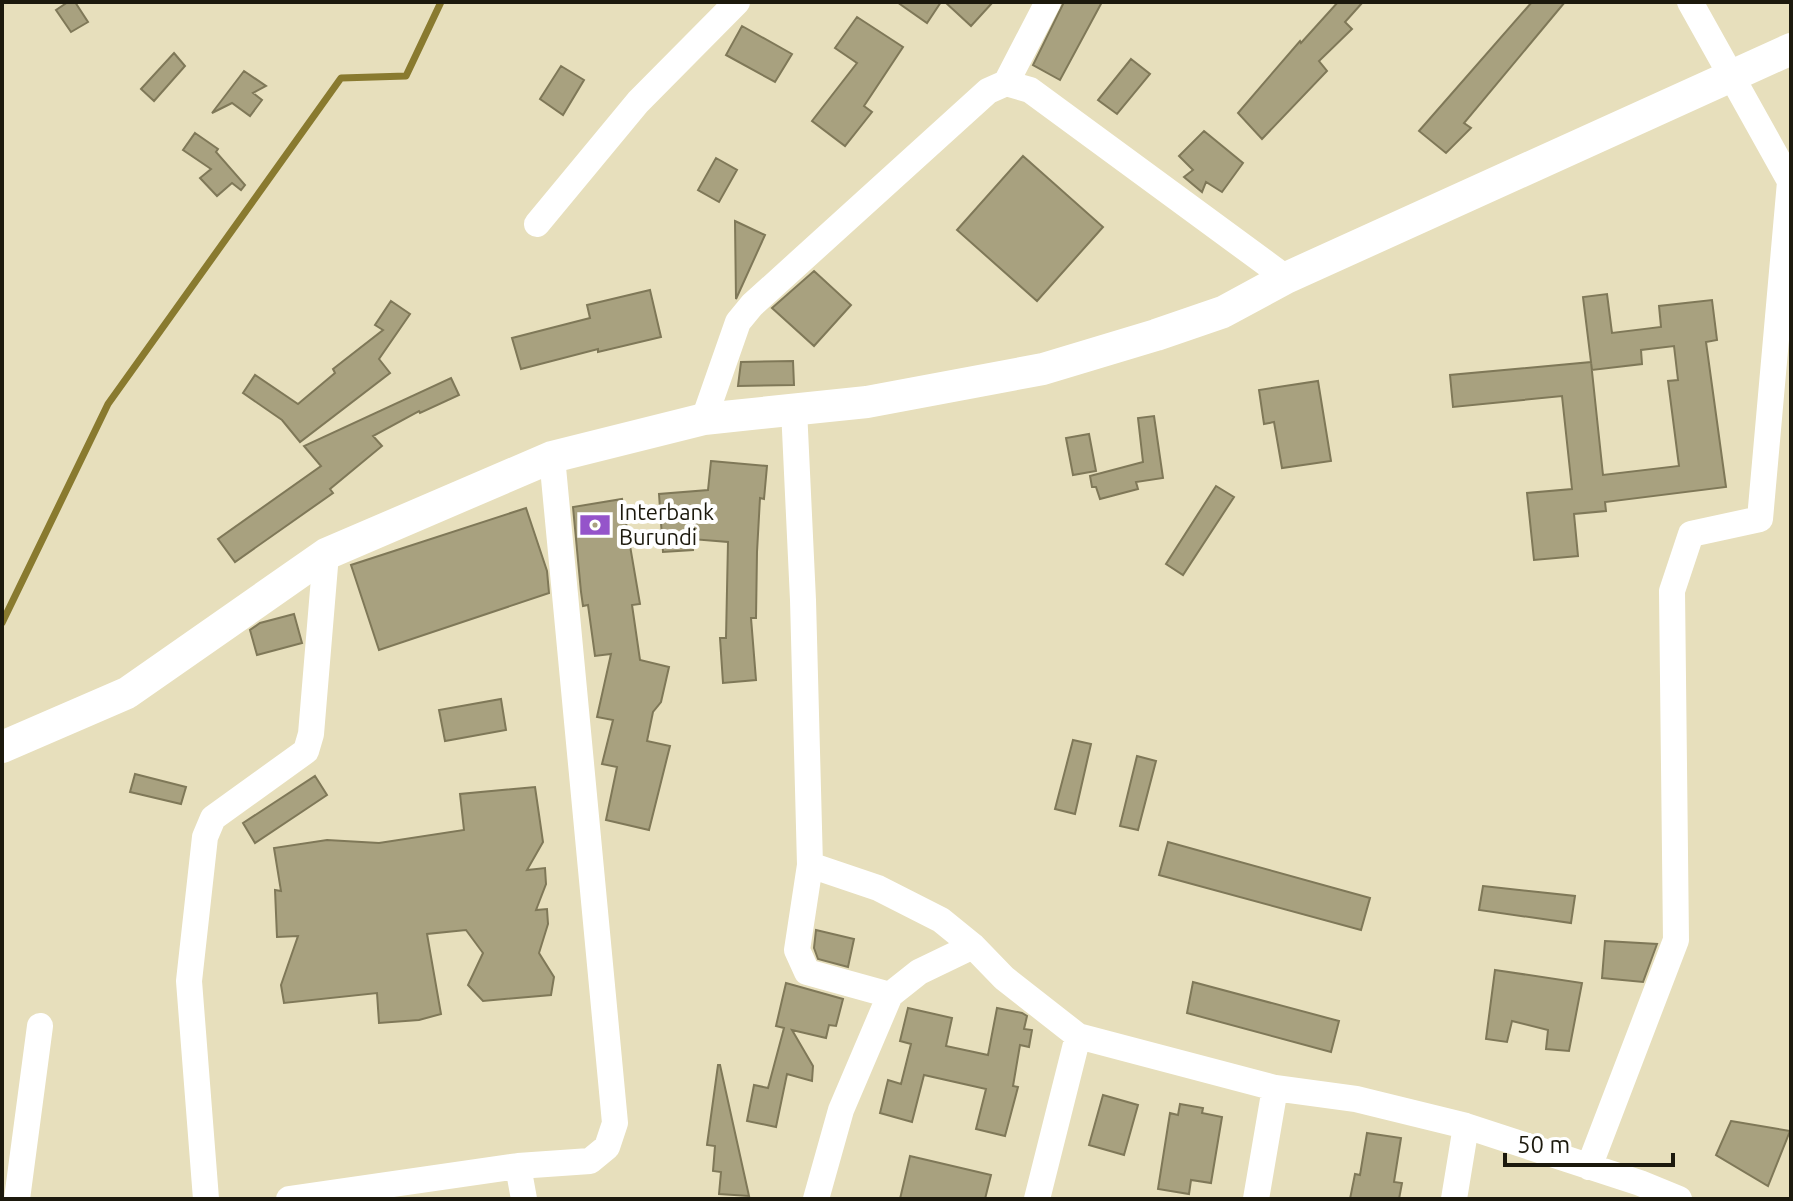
<svg xmlns="http://www.w3.org/2000/svg" width="1793" height="1201" font-family="Ubuntu,sans-serif">
	<rect width="100%" height="100%" fill="#e7dfbc"/>
	<g fill="none" stroke-linecap="round" stroke-linejoin="round">
		<path stroke="#897a2f" stroke-width="7" d="M 2,623 L 108,404 L 341,78 L 406,76 L 441,2"/>
	</g>
	<path fill="#a8a17f" stroke="#7f7858" stroke-width="2" fill-rule="evenodd" d="M 68,2 L 75,2 L 88,22 L 71,32 L 56,10 Z
		M 897,2 L 941,2 L 927,23 Z
		M 945,2 L 993,2 L 971,26 Z
		M 1064,2 L 1102,2 L 1060,80 L 1033,65 Z
		M 1338,2 L 1363,2 L 1345,22 L 1352,29 L 1319,61 L 1327,71 L 1262,139 L 1238,113 L 1300,41 L 1301,43 Z
		M 1532,2 L 1565,2 L 1464,123 L 1471,128 L 1446,153 L 1419,131 Z
		M 857,17 L 903,47 L 864,106 L 872,112 L 845,146 L 812,121 L 857,63 L 835,48 Z
		M 742,26 L 792,54 L 775,82 L 726,55 Z
		M 174,53 L 185,66 L 154,101 L 141,89 Z
		M 1131,59 L 1150,74 L 1117,114 L 1098,100 Z
		M 561,66 L 584,80 L 563,115 L 540,99 Z
		M 244,71 L 266,86 L 253,93 L 262,100 L 250,116 L 232,103 L 212,113 Z
		M 1204,131 L 1243,163 L 1222,192 L 1206,182 L 1202,192 L 1184,177 L 1193,170 L 1179,156 Z
		M 195,133 L 218,149 L 216,152 L 245,185 L 241,190 L 232,183 L 217,196 L 200,178 L 211,169 L 183,150 Z
		M 1023,156 L 1103,227 L 1037,301 L 957,230 Z
		M 716,158 L 737,170 L 719,202 L 698,190 Z
		M 735,221 L 765,235 L 736,299 Z
		M 814,271 L 851,305 L 814,346 L 772,308 Z
		M 650,290 L 661,337 L 598,352 L 598,349 L 521,369 L 512,338 L 590,318 L 587,305 Z
		M 1607,294 L 1612,333 L 1661,327 L 1659,306 L 1712,300 L 1717,340 L 1706,342 L 1726,487 L 1605,502 L 1606,511 L 1574,514 L 1578,556 L 1534,560 L 1527,493 L 1572,489 L 1562,396 L 1453,407 L 1450,375 L 1591,362 L 1583,297 ZM 1674,346 L 1678,380 L 1668,381 L 1679,466 L 1603,475 L 1591,362 L 1592,370 L 1642,364 L 1641,350 Z
		M 391,301 L 410,314 L 379,359 L 390,373 L 300,442 L 282,420 L 243,393 L 255,375 L 298,404 L 335,373 L 333,369 L 383,330 L 375,325 Z
		M 793,361 L 794,385 L 738,386 L 741,362 Z
		M 451,378 L 459,395 L 420,413 L 419,411 L 373,436 L 382,446 L 330,489 L 333,493 L 235,562 L 218,539 L 321,466 L 304,446 Z
		M 1318,381 L 1331,461 L 1282,468 L 1274,422 L 1264,424 L 1259,390 Z
		M 1154,416 L 1163,478 L 1136,482 L 1138,489 L 1100,499 L 1096,487 L 1092,487 L 1090,476 L 1143,462 L 1138,418 Z
		M 1089,434 L 1096,471 L 1073,475 L 1066,438 Z
		M 711,461 L 767,466 L 764,499 L 760,498 L 757,552 L 756,618 L 751,618 L 756,680 L 723,683 L 720,638 L 726,638 L 728,542 L 692,539 L 693,550 L 663,552 L 659,494 L 708,490 Z
		M 1216,486 L 1234,497 L 1183,575 L 1166,564 Z
		M 622,499 L 640,604 L 632,605 L 640,660 L 669,667 L 661,702 L 653,712 L 647,741 L 670,746 L 649,830 L 606,820 L 617,767 L 602,764 L 613,720 L 597,717 L 611,654 L 595,656 L 588,605 L 583,606 L 581,592 L 573,507 Z
		M 526,508 L 547,571 L 549,593 L 379,650 L 351,565 Z
		M 294,614 L 302,643 L 257,655 L 250,630 L 260,623 Z
		M 501,699 L 506,730 L 445,741 L 439,710 Z
		M 1073,740 L 1091,744 L 1075,814 L 1055,809 Z
		M 1137,756 L 1156,761 L 1138,830 L 1120,826 Z
		M 135,774 L 186,787 L 181,804 L 130,792 Z
		M 315,776 L 327,795 L 255,843 L 243,823 Z
		M 535,787 L 543,842 L 527,870 L 545,868 L 546,884 L 536,910 L 547,909 L 548,924 L 539,953 L 554,977 L 551,995 L 483,1001 L 468,985 L 483,953 L 466,930 L 427,934 L 441,1014 L 419,1020 L 379,1023 L 377,993 L 284,1003 L 281,985 L 298,936 L 277,937 L 275,890 L 281,891 L 274,848 L 327,840 L 379,843 L 464,830 L 460,794 Z
		M 1168,842 L 1370,898 L 1361,930 L 1159,875 Z
		M 1483,886 L 1575,896 L 1571,923 L 1479,910 Z
		M 816,930 L 854,939 L 848,967 L 818,959 L 814,948 Z
		M 1605,941 L 1657,944 L 1643,982 L 1602,978 Z
		M 1495,970 L 1582,983 L 1569,1051 L 1546,1049 L 1548,1030 L 1512,1021 L 1507,1042 L 1486,1039 Z
		M 1193,982 L 1339,1021 L 1331,1052 L 1187,1013 Z
		M 786,983 L 843,999 L 836,1026 L 829,1025 L 826,1038 L 792,1030 L 813,1066 L 812,1081 L 787,1074 L 776,1127 L 747,1121 L 754,1085 L 768,1088 L 784,1028 L 776,1026 Z
		M 908,1008 L 952,1018 L 946,1046 L 988,1055 L 997,1008 L 1022,1013 L 1027,1016 L 1024,1029 L 1032,1030 L 1029,1047 L 1020,1045 L 1013,1086 L 1018,1087 L 1005,1136 L 976,1129 L 986,1089 L 924,1075 L 912,1122 L 880,1113 L 888,1080 L 901,1084 L 911,1044 L 900,1041 Z
		M 718,1065 L 720,1065 L 749,1196 L 719,1194 L 721,1172 L 713,1171 L 715,1146 L 707,1145 Z
		M 1103,1095 L 1138,1105 L 1124,1155 L 1089,1145 Z
		M 1180,1104 L 1203,1108 L 1202,1113 L 1222,1117 L 1211,1183 L 1191,1180 L 1189,1194 L 1158,1189 L 1170,1113 L 1178,1115 Z
		M 1731,1121 L 1790,1131 L 1768,1186 L 1716,1155 Z
		M 1367,1133 L 1401,1138 L 1394,1182 L 1402,1183 L 1399,1199 L 1350,1199 L 1355,1174 L 1360,1175 Z
		M 910,1156 L 991,1175 L 985,1199 L 900,1199 Z"/>
	<g fill="none" stroke-linecap="round" stroke-linejoin="round">
		<path stroke="#fff" stroke-width="26" d="M 1690,2 L 1791,183
			M 1006,83 L 1030,90 L 1286,278
			M 537,224 L 638,102 L 737,2
			M 794,409 L 803,600 L 810,865 L 797,950 L 807,972 L 890,995
			M 704,419 L 738,322 L 752,305 L 988,91 L 1006,83 L 1048,2
			M 810,865 L 878,888 L 941,920 L 973,946 L 1004,978 L 1078,1036 L 1275,1088 L 1356,1099 L 1466,1126 L 1640,1183 L 1679,1199
			M 518,1166 L 524,1199
			M 1589,1167 L 1676,940 L 1672,591 L 1691,534 L 1760,519 L 1790,182
			M 17,1199 L 40,1026
			M 206,1199 L 189,981 L 205,837 L 213,818 L 306,751 L 311,734 L 326,554
			M 289,1199 L 518,1166 L 590,1161 L 607,1147 L 615,1123 L 552,457
			M 816,1199 L 841,1110 L 890,995 L 919,972 L 973,946
			M 1037,1199 L 1078,1036
			M 1256,1199 L 1275,1088
			M 1454,1199 L 1466,1126"/>
		<path stroke="#fff" stroke-width="32" d="M 2,747 L 127,693 L 326,554 L 552,457 L 704,419 L 867,402 L 1043,369 L 1156,335 L 1223,312 L 1286,278 L 1791,49"/>
	</g>
	<defs>
		<symbol id="bank-bare" viewBox="-9 -9 18 18"><path d="M-6-4H6V4H-6ZM0-2.3a2.3 2.3 0 1 0 0 4.6a2.3 2.3 0 1 0 0-4.6Z" fill="#9554ca" stroke="#fff" stroke-width="2.5" paint-order="stroke"/></symbol>
	</defs>
	<g fill-rule="evenodd">
		<use href="#bank-bare" x="573" y="503" width="44" height="44"/>
	</g>
	<g text-anchor="middle" stroke-width="8" stroke-linejoin="round" paint-order="stroke">
		<g font-size="22" fill="#1c190d" stroke="#fff" text-anchor="start">
			<text x="619" y="520">Interbank<tspan x="619" dy="25">Burundi</tspan></text>
		</g>
	</g>
	<rect width="1793" height="1201" fill="none" stroke="#1c190d" stroke-width="8"/>
	<path d="M1505 1153v12h168v-12" fill="none" stroke="#1c190d" stroke-width="4"/>
	<text x="1517" y="1153" font-size="24" fill="#1c190d" stroke="#ffffff" stroke-width="6" paint-order="stroke">50 m</text>
</svg>
